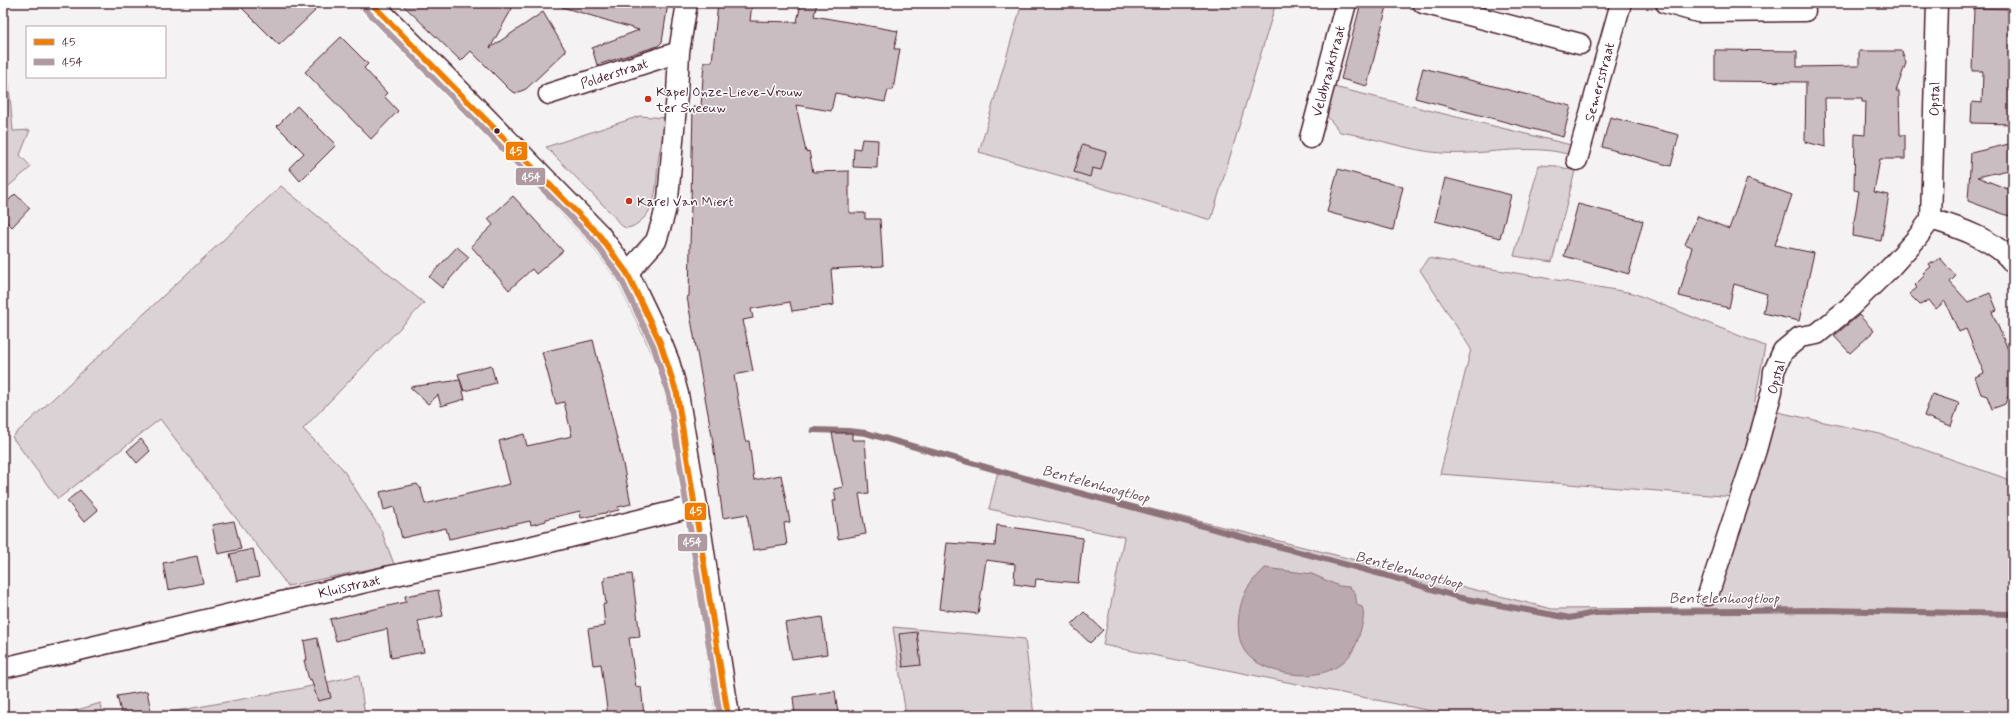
<svg xmlns="http://www.w3.org/2000/svg" width="2016" height="719" font-family="Mynerve,sans-serif">
	<rect width="100%" height="100%" fill="#f4f2f2"/>
	<filter id="ink" filterUnits="userSpaceOnUse"><feTurbulence type="fractalNoise" baseFrequency=".025" numOctaves="2"/><feDisplacementMap in="SourceGraphic" scale="8" xChannelSelector="R" yChannelSelector="G"/><feConvolveMatrix kernelMatrix="1 2 1 2 8 2 1 2 1" color-interpolation-filters="sRGB"/></filter>
	<g filter="url(#ink)">
		<path fill="#dbd2d5" stroke="#927880" d="M 1022,3 L 1276,3 L 1211,220 L 979,152 Z
			M 3,17 L 13,131 L 30,130 L 20,155 L 31,167 L 3,191 Z
			M 1334,87 L 1571,145 L 1567,154 C 1526,143 1483,156 1442,153 C 1408,151 1374,137 1340,132 L 1327,116 Z
			M 640,116 L 666,118 C 666,131 661,142 659,155 C 655,179 660,208 638,223 C 624,234 620,224 612,214 L 546,147 Z
			M 1539,165 L 1557,166 L 1575,171 L 1552,262 L 1514,256 Z
			M 281,186 L 424,303 L 303,429 L 342,468 L 381,530 L 394,564 L 288,586 L 160,419 L 58,499 L 12,437 Z
			M 1428,258 L 1633,293 L 1765,346 L 1754,407 L 1880,434 L 2013,481 L 2013,716 L 1456,716 L 1103,645 L 1124,537 L 989,509 L 998,471 L 1552,609 L 1704,608 L 1735,497 L 1440,474 L 1471,349 L 1420,270 Z
			M 893,627 L 1025,639 L 1034,716 L 906,716 Z
			M 359,675 L 365,716 L 165,716 L 165,713 L 298,689 Z
			M 101,703 L 103,716 L 56,716 Z"/>
		<path fill="#baa9ae" stroke="#8d727a" d="M 1265,568 L 1312,574 L 1339,586 L 1349,587 L 1355,592 L 1357,605 L 1362,607 C 1366,617 1361,627 1359,636 C 1348,677 1305,681 1271,669 C 1261,665 1250,660 1244,650 C 1234,633 1238,602 1249,586 C 1253,579 1260,574 1265,568 Z"/>
		<g fill="none" stroke-linecap="round" stroke-linejoin="round">
			<path stroke="#8d727a" stroke-width="6" d="M 813,430 L 848,431 L 866,433 L 1035,481 L 1388,576 L 1461,598 L 1570,618 L 1594,613 L 1635,612 L 1823,610 L 2013,614"/>
		</g>
		<path fill="#cabdc1" stroke="#4a1f2b" d="M 237,3 L 307,3 L 315,11 L 279,45 Z
			M 401,3 L 515,3 L 490,48 L 543,12 L 566,51 L 526,89 L 516,93 L 511,91 L 471,51 L 461,61 Z
			M 563,3 L 668,3 L 662,42 L 658,46 L 597,65 L 592,48 L 639,30 L 562,7 Z
			M 718,3 L 752,3 L 750,21 L 797,22 L 801,3 L 817,3 L 814,16 L 898,31 L 894,49 L 900,49 L 893,90 L 888,90 L 885,102 L 835,93 L 831,111 L 796,105 L 806,152 L 809,151 L 813,172 L 849,171 L 849,213 L 865,213 L 865,219 L 880,219 L 883,266 L 831,269 L 834,305 L 792,311 L 790,302 L 751,309 L 753,318 L 743,320 L 753,371 L 734,375 L 745,441 L 749,441 L 754,480 L 781,475 L 790,522 L 784,523 L 787,545 L 753,550 L 747,514 L 723,518 L 712,436 L 687,297 L 689,296 L 693,107 L 701,107 L 704,62 L 712,62 Z
			M 1361,3 L 1375,3 L 1387,6 L 1367,86 L 1341,79 Z
			M 1974,8 L 2013,9 L 2013,124 L 1971,123 L 1972,102 L 1982,103 L 1983,71 L 1972,71 Z
			M 341,37 L 368,64 L 364,68 L 387,93 L 384,96 L 398,111 L 371,139 L 305,72 Z
			M 1715,50 L 1797,51 L 1797,67 L 1859,66 L 1859,51 L 1902,51 L 1906,63 L 1896,91 L 1899,91 L 1900,135 L 1905,135 L 1905,159 L 1880,159 L 1874,192 L 1889,195 L 1881,241 L 1853,236 L 1854,222 L 1859,191 L 1854,190 L 1855,134 L 1865,135 L 1866,102 L 1862,102 L 1862,98 L 1825,98 L 1826,147 L 1805,142 L 1806,82 L 1715,81 Z
			M 1423,68 L 1571,106 L 1563,137 L 1415,98 Z
			M 297,106 L 336,145 L 300,181 L 289,168 L 304,153 L 277,126 Z
			M 1610,117 L 1679,135 L 1671,166 L 1602,147 Z
			M 862,139 L 878,140 L 877,168 L 853,167 L 854,148 L 860,149 Z
			M 2013,143 L 2013,169 L 1977,177 L 2013,191 L 2013,205 L 2009,216 L 1968,201 L 1971,153 Z
			M 1082,145 L 1106,152 L 1101,170 L 1092,168 L 1090,177 L 1074,172 Z
			M 1338,169 L 1403,187 L 1393,230 L 1327,212 Z
			M 1445,178 L 1511,195 L 1500,238 L 1435,221 Z
			M 1747,179 L 1792,195 L 1775,245 L 1814,253 L 1799,321 L 1763,313 L 1767,294 L 1734,284 L 1729,308 L 1679,296 L 1692,247 L 1685,244 L 1698,216 L 1729,229 Z
			M 15,194 L 30,208 L 12,227 L 3,218 L 3,206 Z
			M 513,196 L 563,251 L 536,274 L 532,269 L 509,290 L 471,246 L 493,225 L 488,219 Z
			M 1578,204 L 1643,221 L 1629,274 L 1564,256 Z
			M 457,247 L 469,257 L 442,288 L 429,277 Z
			M 1940,258 L 1956,276 L 1950,282 L 1968,302 L 1990,293 L 1997,310 L 1992,312 L 2013,361 L 2013,396 L 2009,394 L 2005,404 L 1992,409 L 1987,396 L 1981,394 L 1975,377 L 1984,373 L 1966,329 L 1959,332 L 1945,301 L 1936,309 L 1929,300 L 1920,305 L 1909,294 L 1917,288 L 1915,285 L 1925,275 L 1923,273 L 1931,267 L 1929,264 L 1932,262 L 1933,264 Z
			M 1859,315 L 1874,331 L 1850,353 L 1834,336 Z
			M 593,340 L 623,464 L 631,504 L 618,507 L 619,510 L 581,518 L 580,511 L 546,519 L 546,521 L 531,525 L 530,521 L 449,539 L 446,528 L 402,538 L 394,507 L 384,510 L 380,492 L 417,484 L 421,489 L 425,504 L 510,484 L 499,441 L 524,434 L 527,446 L 572,436 L 564,402 L 556,404 L 542,352 Z
			M 491,365 L 496,383 L 464,391 L 458,374 Z
			M 460,380 L 465,399 L 441,406 L 438,395 L 428,404 L 410,387 Z
			M 1932,394 L 1959,403 L 1951,426 L 1924,416 Z
			M 832,433 L 852,433 L 852,440 L 865,440 L 869,493 L 859,494 L 866,534 L 838,539 L 833,501 L 836,500 L 834,489 L 843,487 Z
			M 141,439 L 150,451 L 137,463 L 127,451 Z
			M 80,490 L 98,510 L 84,522 L 67,501 Z
			M 234,521 L 241,549 L 218,554 L 212,525 Z
			M 997,525 L 1083,538 L 1078,583 L 1036,579 L 1035,587 L 1014,584 L 1015,564 L 986,560 L 978,614 L 939,609 L 947,543 L 995,546 Z
			M 253,549 L 259,577 L 237,581 L 230,554 Z
			M 197,556 L 203,583 L 168,590 L 163,563 Z
			M 632,574 L 640,637 L 629,638 L 636,687 L 641,686 L 644,716 L 608,716 L 601,664 L 593,665 L 588,629 L 605,626 L 603,604 L 606,604 L 603,581 L 605,580 L 605,577 Z
			M 438,590 L 443,616 L 418,621 L 424,652 L 391,658 L 387,629 L 336,641 L 330,619 L 406,602 L 405,596 Z
			M 1084,612 L 1103,630 L 1090,643 L 1071,625 Z
			M 822,617 L 827,654 L 792,659 L 785,623 Z
			M 917,632 L 921,665 L 903,667 L 899,634 Z
			M 317,638 L 331,698 L 318,701 L 311,679 L 309,680 L 304,660 L 307,660 L 304,641 Z
			M 147,691 L 152,716 L 122,716 L 117,696 Z
			M 835,691 L 838,714 L 795,716 L 793,697 Z"/>
		<g fill="none" stroke-linecap="round" stroke-linejoin="round">
			<defs>
				<path id="minor" d="M 1423,3 L 1580,44
					M 1666,3 L 1698,12 L 1805,11
					M 1937,3 L 1931,219 C 1957,227 1996,240 2013,263
					M 549,94 L 679,52
					M 1310,138 L 1346,3
					M 1577,160 L 1621,3
					M 627,273 L 656,241 L 663,219 L 668,199 L 677,94 L 679,52 L 687,3
					M 1708,595 L 1756,450 L 1772,391 L 1774,371 L 1783,351 L 1800,337 L 1817,334 L 1850,307 L 1890,268 L 1917,238 L 1931,219
					M 3,668 L 391,576 L 525,548 L 696,506"/>
				<path id="major" d="M 371,3 L 454,86 L 599,235 L 627,273 L 660,342 L 668,362 L 677,394 L 696,506 L 728,716"/>
			</defs>
			<use href="#minor" stroke="#4a1f2b" stroke-width="23"/>
			<use href="#major" stroke="#4a1f2b" stroke-width="25"/>
			<use href="#minor" stroke="#fff" stroke-width="20"/>
			<use href="#major" stroke="#fff" stroke-width="22"/>
			<defs>
				<path id="bus-1" d="M 371,3 L 599,235 L 627,273 L 660,342 L 677,394 L 728,716"/>
				<path id="bus-2" d="M 365,9 L 593,240 L 620,277 L 653,345 L 669,396 L 720,716"/>
			</defs>
			<use href="#bus-1" stroke="#fff" stroke-width="9"/>
			<use href="#bus-2" stroke="#fff" stroke-width="9"/>
			<use href="#bus-1" stroke="#ef7d00" stroke-width="6"/>
			<use href="#bus-2" stroke="#ae9aa0" stroke-width="6"/>
		</g>
	</g>
	<g fill="#c8321e" stroke="#fff" stroke-width="1.5">
		<circle cx="648" cy="99" r="4"/>
		<circle cx="629" cy="201" r="4"/>
	</g>
	<circle fill="#4a1f2b" stroke="#fff" stroke-width="1.5" cx="497" cy="131" r="3.5"/>
	<g text-anchor="middle" stroke-width="3" stroke-linejoin="round" paint-order="stroke">
		<g font-size="14" fill="#4a1f2b" stroke="#fff">
			<text transform="translate(1328 71) rotate(-75)" y="5">Veldbraakstraat</text>
			<text transform="translate(614 73) rotate(-18)" y="5">Polderstraat</text>
			<text transform="translate(1599 82) rotate(-75)" y="5">Semersstraat</text>
			<text transform="translate(1934 99) rotate(-89)" y="5">Opstal</text>
			<text transform="translate(1776 377) rotate(-75)" y="5">Opstal</text>
			<text transform="translate(349 586) rotate(-13)" y="5">Kluisstraat</text>
		</g>
		<g font-size="14" fill="#4a1f2b" stroke="#fff" text-anchor="start">
			<text x="656" y="96">Kapel Onze-Lieve-Vrouw<tspan x="656" dy="16">ter Sneeuw</tspan></text>
			<text x="637" y="206">Karel Van Miert</text>
		</g>
		<g font-size="15" font-style="italic" fill="#714f59" stroke="#fff">
			<text transform="translate(1096 484) rotate(15)" y="5">Bentelenhoogtloop</text>
			<text transform="translate(1409 570) rotate(15)" y="5">Bentelenhoogtloop</text>
			<text x="1724" y="603">Bentelenhoogtloop</text>
		</g>
	</g>
	<g stroke="#fff" stroke-width="1.5">
		<rect x="505" y="141" width="23" height="20" rx="4" fill="#ef7d00"/>
		<rect x="515" y="167" width="31" height="19" rx="4" fill="#ae9aa0"/>
		<rect x="684" y="502" width="23" height="19" rx="4" fill="#ef7d00"/>
		<rect x="677" y="533" width="31" height="19" rx="4" fill="#ae9aa0"/>
	</g>
	<g font-size="11" text-anchor="middle" font-weight="bold" fill="#fff">
		<text x="516" y="155">45</text>
		<text x="531" y="181">454</text>
		<text x="696" y="515">45</text>
		<text x="692" y="546">454</text>
	</g>
	<rect width="2016" height="719" fill="none" stroke="#fff" stroke-width="16"/>
	<rect x="8" y="8" width="2000" height="703" fill="none" stroke="#4a1f2b" stroke-width="1.5" filter="url(#ink)"/>
	<rect x="26" y="26" width="140" height="52" fill="#ffffff" stroke="#b7a5aa"/>
	<rect x="34" y="39" width="20" height="6" fill="#ef7d00" stroke="#b7a5aa"/>
	<text x="62" y="46" font-size="12" fill="#4a1f2b">45</text>
	<rect x="34" y="59" width="20" height="6" fill="#ae9aa0" stroke="#b7a5aa"/>
	<text x="62" y="66" font-size="12" fill="#4a1f2b">454</text>
</svg>
